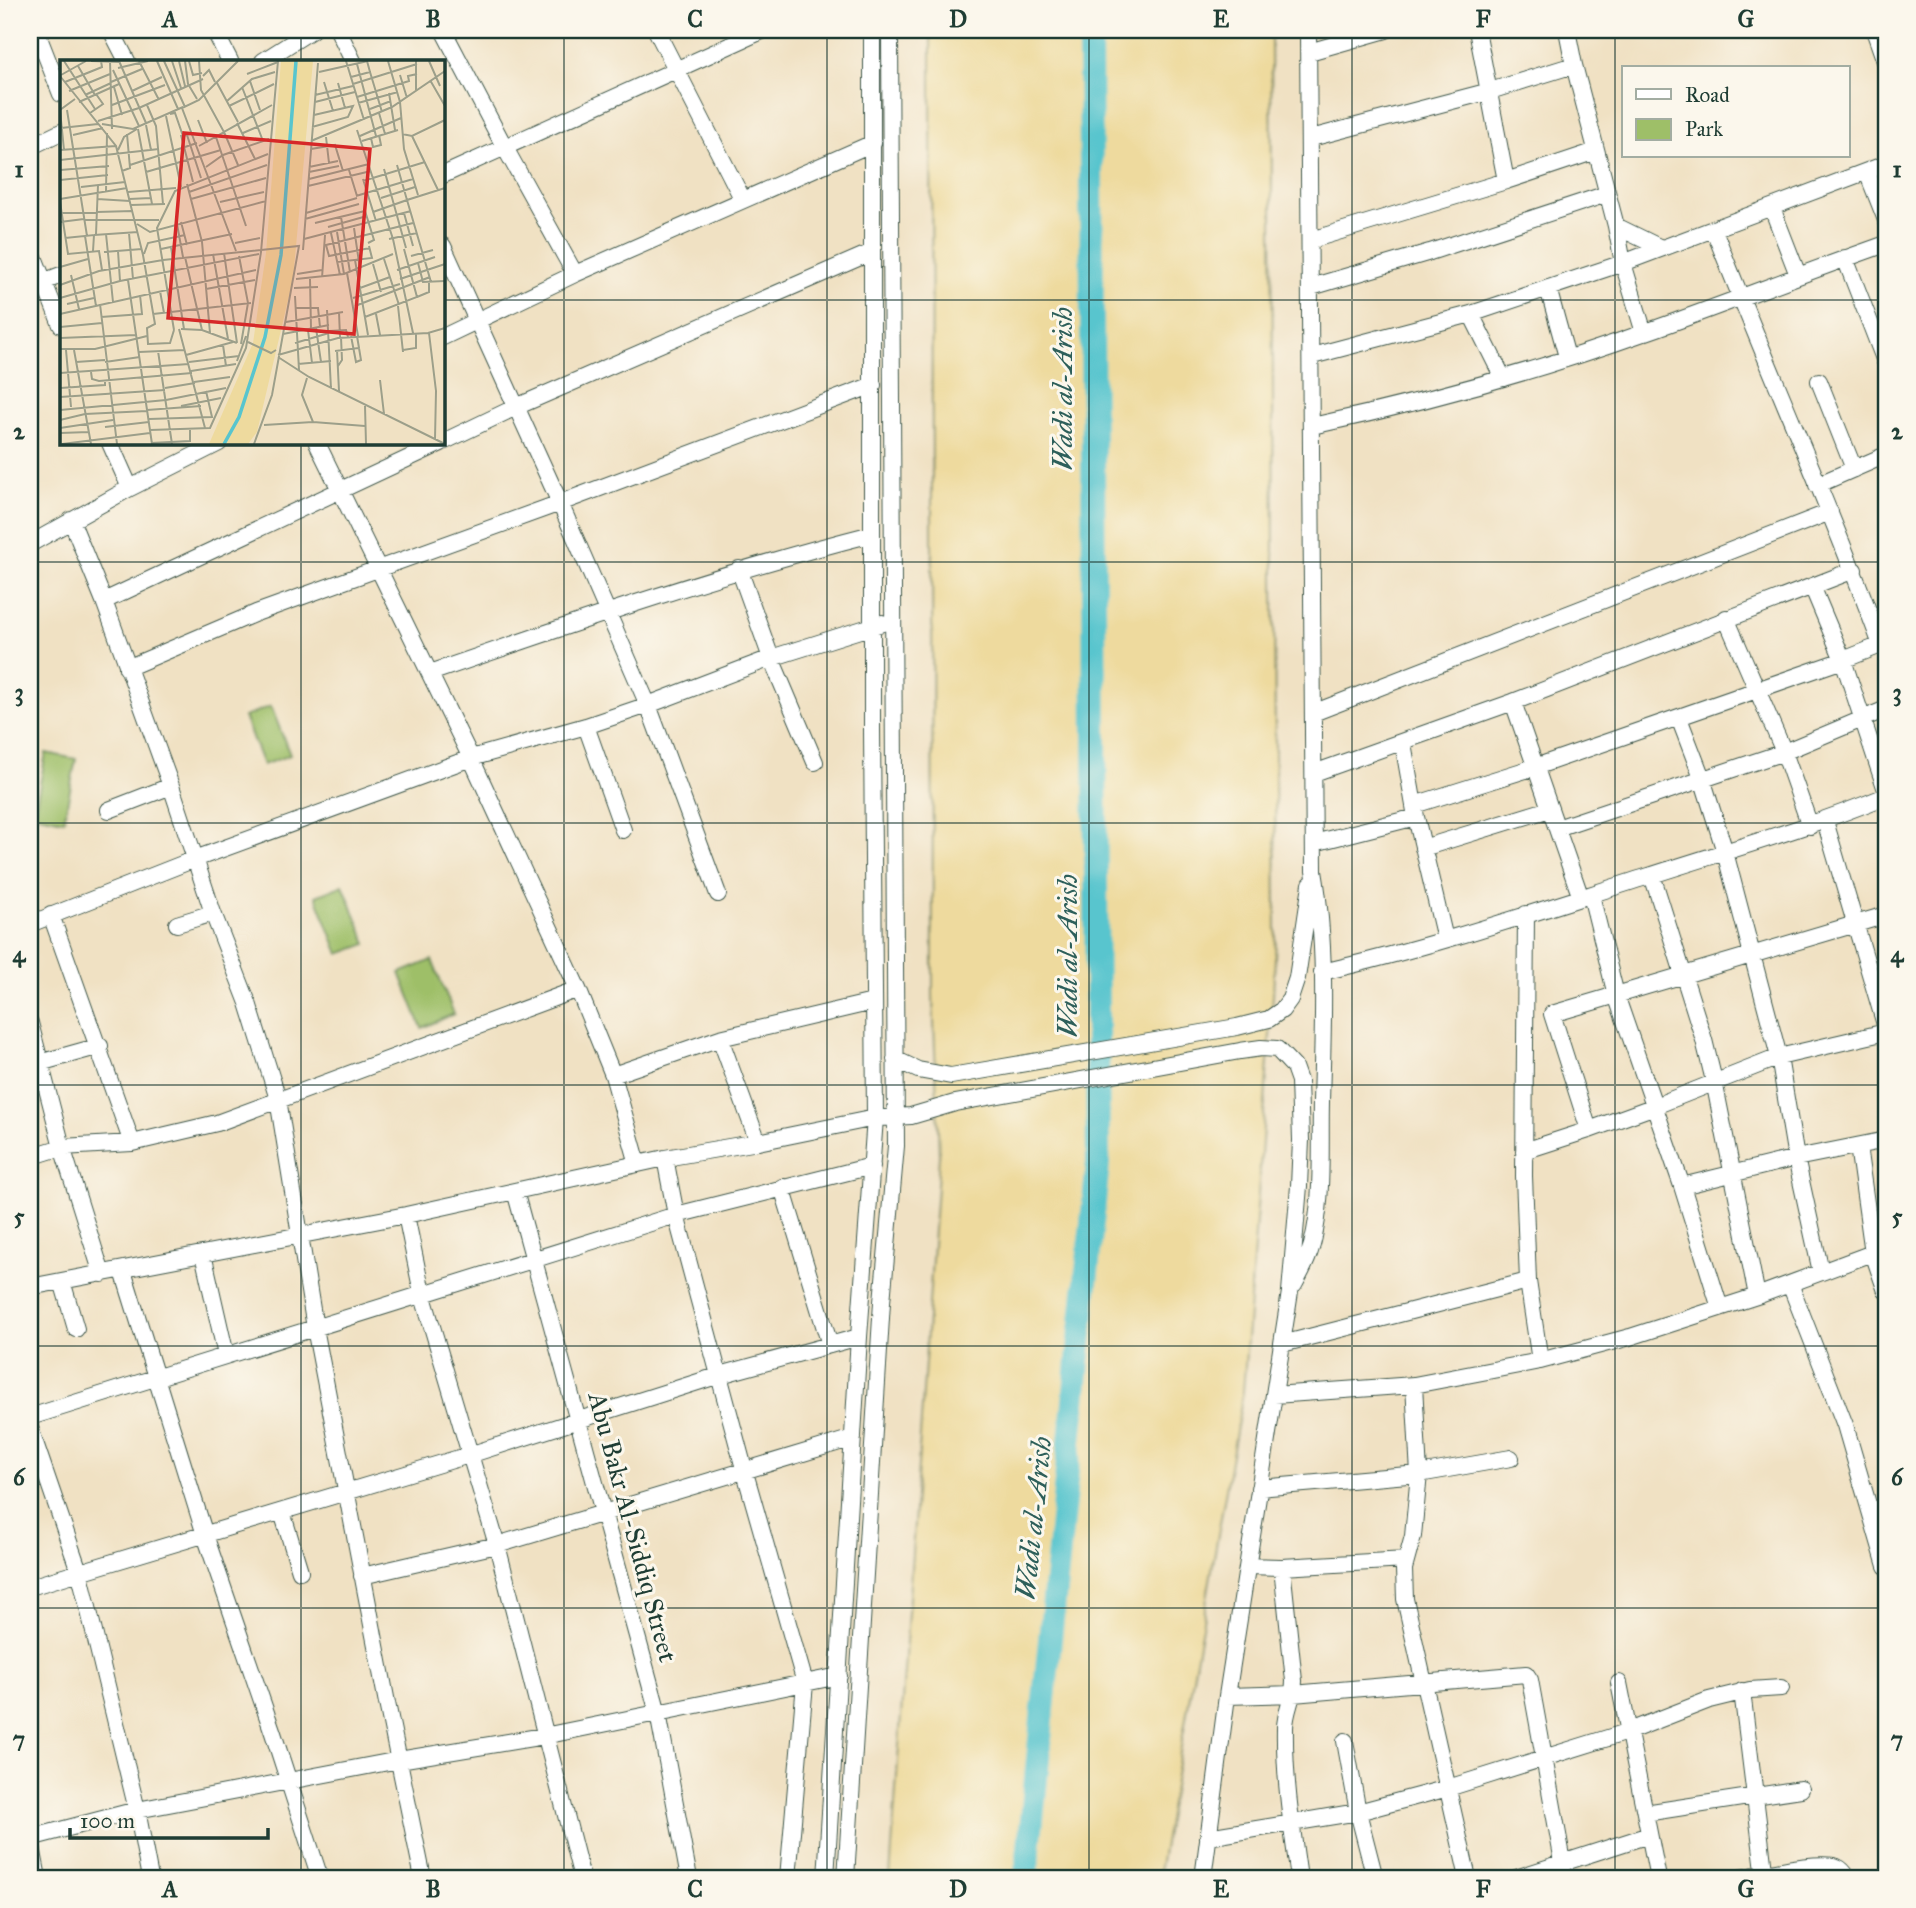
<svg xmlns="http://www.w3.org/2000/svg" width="1916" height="1908" font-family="'IM FELL Great Primer',serif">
	<rect width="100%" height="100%" fill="#fbf7ec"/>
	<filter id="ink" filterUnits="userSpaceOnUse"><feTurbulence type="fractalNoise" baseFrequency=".0143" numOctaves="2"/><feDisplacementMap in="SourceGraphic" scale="14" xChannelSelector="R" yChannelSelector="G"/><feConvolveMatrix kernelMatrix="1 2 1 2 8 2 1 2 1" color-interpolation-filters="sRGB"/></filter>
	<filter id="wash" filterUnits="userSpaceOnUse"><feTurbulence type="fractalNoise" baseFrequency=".00686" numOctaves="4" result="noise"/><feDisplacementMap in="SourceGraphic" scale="28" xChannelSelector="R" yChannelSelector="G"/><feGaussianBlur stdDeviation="1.57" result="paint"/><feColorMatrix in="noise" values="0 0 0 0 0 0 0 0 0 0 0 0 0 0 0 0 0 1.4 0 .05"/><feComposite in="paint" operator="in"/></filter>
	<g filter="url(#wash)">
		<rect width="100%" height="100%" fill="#f0e1c3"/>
		<path fill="#9ebf68" stroke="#5e7e4e" stroke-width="2" d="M 271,706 L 290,755 L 263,765 L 244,717 Z
			M 46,753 L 76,759 L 64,820 L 34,814 Z
			M 343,885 L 367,944 L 339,954 L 316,896 Z
			M 432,960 L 454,1014 L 422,1028 L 400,973 Z"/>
		<path fill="#eeda9e" stroke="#868c69" stroke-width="2" d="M 931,30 L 1271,30 L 1276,938 L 1273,996 L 1243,1392 L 1158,1878 L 890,1878 L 939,1156 L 933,995 Z"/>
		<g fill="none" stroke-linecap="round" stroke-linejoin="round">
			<path stroke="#58c5ce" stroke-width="24" d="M 1026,1878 L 1098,1163 L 1090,30"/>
		</g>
	</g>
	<g filter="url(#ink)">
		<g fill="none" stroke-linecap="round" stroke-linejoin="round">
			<defs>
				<path id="minor" d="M 36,30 L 61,94
					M 111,30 L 127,61
					M 214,30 L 230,61
					M 338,30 L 353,61
					M 443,30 L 504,146 L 575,274
					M 656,30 L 743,200
					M 1477,30 L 1506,181
					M 1567,30 L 1574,65 L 1616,226 L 1661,248
					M 1874,30 L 1886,64
					M 1309,52 L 1386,30
					M 263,61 L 312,30
					M 1311,138 L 1490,91 L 1574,65
					M 30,147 L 61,132
					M 1867,172 L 1886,220
					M 443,175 L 764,30
					M 1772,208 L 1798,275
					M 1616,226 L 1623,263 L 1644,333
					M 1714,230 C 1768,369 1830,505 1881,645
					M 1311,240 L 1506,181 L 1596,151
					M 443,246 L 560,503 L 648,705 L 718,894
					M 30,247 L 61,325
					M 1845,258 L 1886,364
					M 30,287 L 61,275
					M 1311,287 L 1430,252 L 1607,194
					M 1548,288 L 1567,357
					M 1471,314 L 1503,378
					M 443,337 L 575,274 L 873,143
					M 1312,356 L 1471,314 L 1623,263 L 1886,164
					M 1819,381 L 1854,469
					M 1312,426 C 1425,402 1537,371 1646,332 C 1726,304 1806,272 1886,244
					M 443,442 L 516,407 L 872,252
					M 110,443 L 130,488
					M 317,443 L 471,758 L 578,989 L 613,1075 L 638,1164
					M 1817,485 L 1886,455
					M 71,520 L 104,601 L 171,786 L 213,913 L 248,1003 L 278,1099 L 315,1328 L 387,1703 L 423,1878
					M 30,544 L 130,488 L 219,443
					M 739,569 L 771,658 L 815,762
					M 1812,586 L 1843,660 L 1886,790
					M 104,601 L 441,443
					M 1726,618 L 1784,752 L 1810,826
					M 127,668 L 256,613 L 560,503 L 873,385
					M 430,673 C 577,622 722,572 872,534
					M 1513,702 L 1581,898
					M 1313,713 L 1830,512
					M 1679,718 L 1702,778 L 1725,852 L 1779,1057 L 1796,1158 L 1821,1272
					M 586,726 L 623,830
					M 1403,743 L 1416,817 L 1445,939
					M 1314,773 L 1513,702 L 1854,570
					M 1414,805 L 1535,767 L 1843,660 L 1886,643
					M 109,810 L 171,786
					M 1825,821 L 1886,1028
					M 1557,828 L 1784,752 L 1886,709
					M 1314,843 L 1416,817
					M 1423,848 L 1550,809
					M 1652,875 L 1704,1040 L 1714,1081 L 1757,1296
					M 1591,895 L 1616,995 L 1682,1186 L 1720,1308
					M 1526,914 L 1524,1176 L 1528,1281 L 1540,1361
					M 51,915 L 132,1143
					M 1886,915 L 1552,1014 L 1589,1130 L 1655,1106 L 1779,1057 L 1886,1032
					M 30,924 L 195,859 L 471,758 L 586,726 L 648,705 L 771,658 L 882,623
					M 177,924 L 213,913
					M 1322,972 C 1433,947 1541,910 1649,876 C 1729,850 1808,828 1886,796
					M 30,1023 L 62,1147 L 102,1274
					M 720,1038 L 758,1142
					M 895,1059 L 918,1070 L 951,1076 L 1237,1027 L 1269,1019 L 1282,1010 L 1290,999 L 1297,978 L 1311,884
					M 32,1065 L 100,1046
					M 613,1075 L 720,1038 L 873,1002
					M 1858,1146 L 1873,1253 L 1886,1291
					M 1524,1151 L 1589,1130
					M 30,1157 L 62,1147 L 132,1143 L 217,1123 L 578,989
					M 665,1158 L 676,1215 L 746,1476 L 805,1683 L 788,1878
					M 1682,1186 L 1796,1158 L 1886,1140
					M 782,1187 L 830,1345
					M 515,1191 L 658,1713 L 689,1878
					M 406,1215 L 422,1293 L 497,1545 L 582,1878
					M 203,1254 L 226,1355
					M 123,1271 L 205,1535 L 273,1733 L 320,1878
					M 62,1281 L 76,1329
					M 1790,1284 L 1845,1425 L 1886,1566
					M 1294,1285 C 1304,1267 1312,1251 1315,1231 C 1323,1189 1320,1145 1321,1102 C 1323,1026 1327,947 1314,871 L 1308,30
					M 30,1287 L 406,1215 L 665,1158 L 758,1142 L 875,1118 L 911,1116 L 955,1103 L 1240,1051 L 1261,1048 L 1277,1049 L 1294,1067 L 1299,1081 L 1301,1140 L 1299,1186 L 1290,1292 L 1227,1696 L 1203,1878
					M 1282,1344 L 1528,1281
					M 1414,1385 L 1419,1474 L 1413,1536 L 1404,1569 L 1405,1599 L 1468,1878
					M 1274,1395 L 1414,1385 L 1540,1361 L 1630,1337 L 1757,1296 L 1886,1248
					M 30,1417 L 676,1215 L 872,1166
					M 30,1428 L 80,1574 L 137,1810 L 150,1878
					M 1259,1488 L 1419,1474 L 1511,1458
					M 282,1512 L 300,1571
					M 1248,1566 L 1282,1567 L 1406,1560
					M 1282,1567 L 1294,1681 C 1294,1697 1285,1711 1285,1728 C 1284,1778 1292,1829 1299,1878
					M 362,1576 L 497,1545 L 853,1438
					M 30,1587 L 469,1455 L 720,1375 L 859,1337
					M 1619,1683 L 1658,1878
					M 1742,1691 L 1765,1878
					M 1227,1696 L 1293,1694 L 1526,1674 L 1530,1680 L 1563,1862
					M 1345,1741 L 1358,1812 L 1375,1878
					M 1645,1813 L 1801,1789
					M 30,1837 L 38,1878
					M 1208,1837 L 1358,1812 L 1448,1788 L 1627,1732 L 1709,1700 L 1750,1690 L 1781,1688
					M 30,1838 L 137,1810 L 399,1760 L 544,1736 L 839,1676
					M 826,1878 L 859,1337 L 875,1118 L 872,728 L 872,30
					M 846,1878 L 882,1302 L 896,1146 L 890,30
					M 1516,1878 L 1649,1835
					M 1739,1878 C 1761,1875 1818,1860 1837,1867 C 1842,1869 1845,1873 1848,1878"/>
			</defs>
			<use href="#minor" stroke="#3e5649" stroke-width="18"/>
			<use href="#minor" stroke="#fff" stroke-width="16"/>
		</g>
	</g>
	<path fill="none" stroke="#1f3d34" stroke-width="2" stroke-opacity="0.55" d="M 301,30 L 301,61M 564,30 L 564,1878M 827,30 L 827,1878M 1089,30 L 1089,1878M 1352,30 L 1352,1878M 1615,30 L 1615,1878M 30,300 L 61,300M 443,300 L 1886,300M 301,443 L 301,1878M 30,562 L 1886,562M 30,823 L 1886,823M 30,1085 L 1886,1085M 30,1346 L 1886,1346M 30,1608 L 1886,1608"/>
	<g text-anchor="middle" stroke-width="6" stroke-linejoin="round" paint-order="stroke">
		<g font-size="26" fill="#1f3d34" stroke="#fbf7ec">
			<text transform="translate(633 1527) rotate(75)" y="9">Abu Bakr Al-Siddiq Street</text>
		</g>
		<g font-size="28" font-style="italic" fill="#2d5f5a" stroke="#fbf7ec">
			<text transform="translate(1062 389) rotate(-90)" y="10">Wadi al-Arish</text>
			<text transform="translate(1067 956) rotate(-90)" y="10">Wadi al-Arish</text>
			<text transform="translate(1033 1518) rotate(-84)" y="10">Wadi al-Arish</text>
		</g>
	</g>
	<g transform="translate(60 60)">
		<rect width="385" height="385" fill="#f0e1c3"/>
		<path d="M 221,1 L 253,1 L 233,219 L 197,372 L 188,384 L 149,384 L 193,283 L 206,193 Z" fill="#eeda9e"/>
		<path fill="none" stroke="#58c5ce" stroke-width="3.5" d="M 164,384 L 179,357 L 205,277 L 221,195 L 236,1"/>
		<path fill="none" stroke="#9c9f8a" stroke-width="2" d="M 4,1 L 35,49M 31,1 L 59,2M 50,1 L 52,69M 59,1 L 86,63M 79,1 L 99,40M 97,1 L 118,49M 104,1 L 125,47M 112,1 L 121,28M 119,1 L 125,26M 125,1 L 128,24 L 137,39M 129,1 L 133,15 L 142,13M 286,1 L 304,60M 328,1 L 340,42 L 344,89 L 358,135M 356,1 L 356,30M 369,1 L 380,26M 297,4 L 316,76M 18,6 L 35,35M 58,8 L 88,1M 53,10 L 79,66M 259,12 L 308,1M 310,12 L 322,52M 187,14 L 218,2M 1,15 L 26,1M 340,15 L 347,38M 0,16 L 56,86 L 83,195 L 95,264 L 87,268 L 88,284 L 110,283 L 114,270M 143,16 L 149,10 L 155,22M 291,17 L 310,12 L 307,1M 370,20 L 385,46M 190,21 L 200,50M 5,22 L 42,7 L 41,1M 51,22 L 82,9M 264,22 L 273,51M 157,23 L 178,62M 278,23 L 285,48M 293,24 L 357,4M 54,27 L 62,55M 182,27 L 203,81M 9,31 L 50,14M 72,31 L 102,17M 329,33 L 335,70M 25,35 L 51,23M 255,35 L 293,26M 297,37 L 349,21 L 348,16 L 357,14M 167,41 L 192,19 L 215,12M 19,42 L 59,24M 255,42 L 295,32M 298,43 L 338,32M 52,45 L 105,25M 87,45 L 96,66 L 103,144M 169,46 L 214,24M 310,49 L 331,41M 7,50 L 27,176M 30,53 L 43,44 L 36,34M 319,53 L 325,74M 110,54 L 115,53 L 123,76 L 133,73M 106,56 L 121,127M 138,60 L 147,83M 38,61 L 79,48 L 143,19M 177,63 L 195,99M 42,64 L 73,69 L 123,47M 86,65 L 91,90M 252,67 L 288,57 L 293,46 L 254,55M 1,68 L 38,64M 78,69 L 92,144M 297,70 L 333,179 L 353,273M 183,73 L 211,61M 342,74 L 352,76 L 385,60M 13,75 L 43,68M 121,75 L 133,122M 127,75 L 141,118M 300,76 L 341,58M 352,76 L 378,130M 156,77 L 186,166M 266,77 L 269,103M 311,78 L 313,87 L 321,85 L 319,75M 251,81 L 332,47 L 385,11M 302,81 L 338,70M 139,86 L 164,72 L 141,30 L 139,1M 251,89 L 275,85 L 283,111M 0,90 L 56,86M 4,90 L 0,50 L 15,39M 58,90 L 64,77 L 77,69M 0,100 L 99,89M 70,105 L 137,83M 178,105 L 164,72 L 212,45M 146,107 L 163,95 L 209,79M 249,107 L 278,101M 324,109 L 346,188M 0,110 L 49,106M 289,110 L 297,136M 62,111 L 70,108 L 67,74M 86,112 L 161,90M 249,112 L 279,106M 249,119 L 309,104M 303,119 L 316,161M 0,120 L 48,115M 303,121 L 365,102M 127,124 L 142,182 L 150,273M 248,126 L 311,111M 21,127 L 65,122M 46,132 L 47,73M 68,132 L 116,128M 129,132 L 207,105M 296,136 L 353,119M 321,138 L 355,127M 0,139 L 67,128M 37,139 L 70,141M 69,139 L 91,138M 131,139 L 206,118M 0,142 L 8,194 L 39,191 L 42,210M 160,142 L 204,132M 71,145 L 105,144M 313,152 L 347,140 L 337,105M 0,153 L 73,151M 246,153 L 297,138M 344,153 L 353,186M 281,157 L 290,212M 245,159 L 299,144M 24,160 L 99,160M 0,162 L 24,159M 121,162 L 127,185M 255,163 L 305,151 L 314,180 L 308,183M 77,164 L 90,172 L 206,141M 117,164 L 123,197M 268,167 L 307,156M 294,168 L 300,209M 277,172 L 284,214M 69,173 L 73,219M 271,173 L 280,215M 36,174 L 38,125M 46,174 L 53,242M 34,175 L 78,172M 25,176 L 36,246M 5,178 L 34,175 L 33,191M 244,179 L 351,151M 329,179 L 357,173M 175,183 L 200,178M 111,187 L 124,269M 310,188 L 269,196 L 266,185 L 353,163M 101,189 L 172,174M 243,190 L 258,3M 58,191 L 60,221M 176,191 L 122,48 L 139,40 L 178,1M 44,192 L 82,189M 164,193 L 177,283M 84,194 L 88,183 L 125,175M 153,194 L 168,279M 179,196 L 188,243 L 181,284M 351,196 L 373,190M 125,197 L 142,270M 324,199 L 339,245M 295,200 L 308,275M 277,202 L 312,198 L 309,186M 358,203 L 363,222 L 385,221M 313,204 L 321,232M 0,207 L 28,199M 337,210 L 375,197M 287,213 L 298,276M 237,214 L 262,210M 11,215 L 19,249M 262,218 L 265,175M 236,219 L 284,214 L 333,194M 250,219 L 251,269M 340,219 L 385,204M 68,220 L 92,384M 371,222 L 347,140 L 385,128M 0,225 L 39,211 L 103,200 L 239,186 L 212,335 L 194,384M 234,228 L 258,227M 300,228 L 330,217M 146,229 L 195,220M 100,231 L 104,253M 235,236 L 239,310M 357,237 L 369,232 L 369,222M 0,238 L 60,221 L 199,194M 293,238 L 340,224M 7,244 L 34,238M 40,244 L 57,384M 295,246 L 370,217M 338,246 L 343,292M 236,248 L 258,248 L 260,267M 267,250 L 271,329M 279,252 L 280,277M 0,254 L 196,210M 93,254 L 191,243M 316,254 L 320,275M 41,257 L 82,254 L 80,235M 305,257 L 357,237 L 344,189M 226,262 L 283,252M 0,267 L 42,263M 256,268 L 261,302M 119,269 L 145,368M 121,269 L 142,270 L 177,283M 114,270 L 97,168 L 115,131 L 208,94M 248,270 L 252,303M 269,271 L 286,270 L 288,277M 369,273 L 376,331 L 375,379M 223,274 L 269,265M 291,276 L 296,302 L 301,300 L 299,288M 0,278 L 76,275M 188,282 L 211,293 L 216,290M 235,283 L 269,273M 163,285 L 166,306M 0,289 L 35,289 L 87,276M 6,290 L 11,347M 14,290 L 31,384M 277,290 L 279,331M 343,290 L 356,288 L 356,273M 98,291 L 112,384M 275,291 L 299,288 L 297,276M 79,292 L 125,290M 126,295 L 173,282M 218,295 L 278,278 L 368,273 L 385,268M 218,297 L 249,317 L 385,384M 177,301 L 186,276M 16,302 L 45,300M 45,302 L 80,297M 129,302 L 179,296M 238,304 L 271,301M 278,306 L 282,300 L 281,277M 131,311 L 176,304M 31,312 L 32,319 L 39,321 L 132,313M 0,313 L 129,304M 247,318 L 242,335 L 253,362M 320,320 L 324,354M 134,322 L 170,317M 0,328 L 45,325 L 45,321M 105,328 L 135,323M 0,337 L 105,330M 121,346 L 161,338M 305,346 L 306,384M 0,350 L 106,340 L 166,328M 87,350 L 141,346M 89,359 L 152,357 L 146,331M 0,360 L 25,354 L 87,351M 204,365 L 253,362 L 305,366M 45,367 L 89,362M 0,368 L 53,360M 90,370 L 150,368 L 186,288 L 201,192 L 218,1M 0,373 L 29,372M 91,383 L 130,381 L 130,368M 2,384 L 90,373"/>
		<path fill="#d62828" fill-opacity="0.15" stroke="#d62828" stroke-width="3.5" d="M 124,73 L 310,89 L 294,274 L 108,258 Z"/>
		<rect width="385" height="385" fill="none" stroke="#1f3d34" stroke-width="3.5"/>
	</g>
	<rect width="1916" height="1908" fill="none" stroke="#fbf7ec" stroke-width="77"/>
	<rect x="1622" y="66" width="228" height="91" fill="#fbf7ec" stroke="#a3ada2" stroke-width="2"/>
	<rect x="1636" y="89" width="35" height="10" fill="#ffffff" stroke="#a3ada2" stroke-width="2"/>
	<text x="1685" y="102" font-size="21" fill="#1f3d34">Road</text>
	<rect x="1636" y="119" width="35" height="21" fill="#9ebf68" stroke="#a3ada2" stroke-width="2"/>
	<text x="1685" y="136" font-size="21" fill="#1f3d34">Park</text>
	<path d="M70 1828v10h198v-10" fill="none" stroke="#1f3d34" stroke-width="3.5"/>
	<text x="80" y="1828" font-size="21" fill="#1f3d34" stroke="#fbf7ec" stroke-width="5" paint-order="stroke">100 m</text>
	<rect x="38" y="38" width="1840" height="1832" fill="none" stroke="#1f3d34" stroke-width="2.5"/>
	<g font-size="23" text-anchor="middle" font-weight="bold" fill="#1f3d34">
		<text x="170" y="27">A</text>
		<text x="433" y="27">B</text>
		<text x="695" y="27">C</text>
		<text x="958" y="27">D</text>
		<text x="1221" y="27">E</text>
		<text x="1483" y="27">F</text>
		<text x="1746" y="27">G</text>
		<text x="19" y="177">1</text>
		<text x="1897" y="177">1</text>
		<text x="19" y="439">2</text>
		<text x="1897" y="439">2</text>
		<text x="19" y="700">3</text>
		<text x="1897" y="700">3</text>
		<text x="19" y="962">4</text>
		<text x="1897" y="962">4</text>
		<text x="19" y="1224">5</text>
		<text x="1897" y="1224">5</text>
		<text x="19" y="1485">6</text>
		<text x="1897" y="1485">6</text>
		<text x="19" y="1747">7</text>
		<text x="1897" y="1747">7</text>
		<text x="170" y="1897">A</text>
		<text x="433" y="1897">B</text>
		<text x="695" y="1897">C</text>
		<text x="958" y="1897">D</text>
		<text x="1221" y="1897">E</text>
		<text x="1483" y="1897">F</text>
		<text x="1746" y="1897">G</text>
	</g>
</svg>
